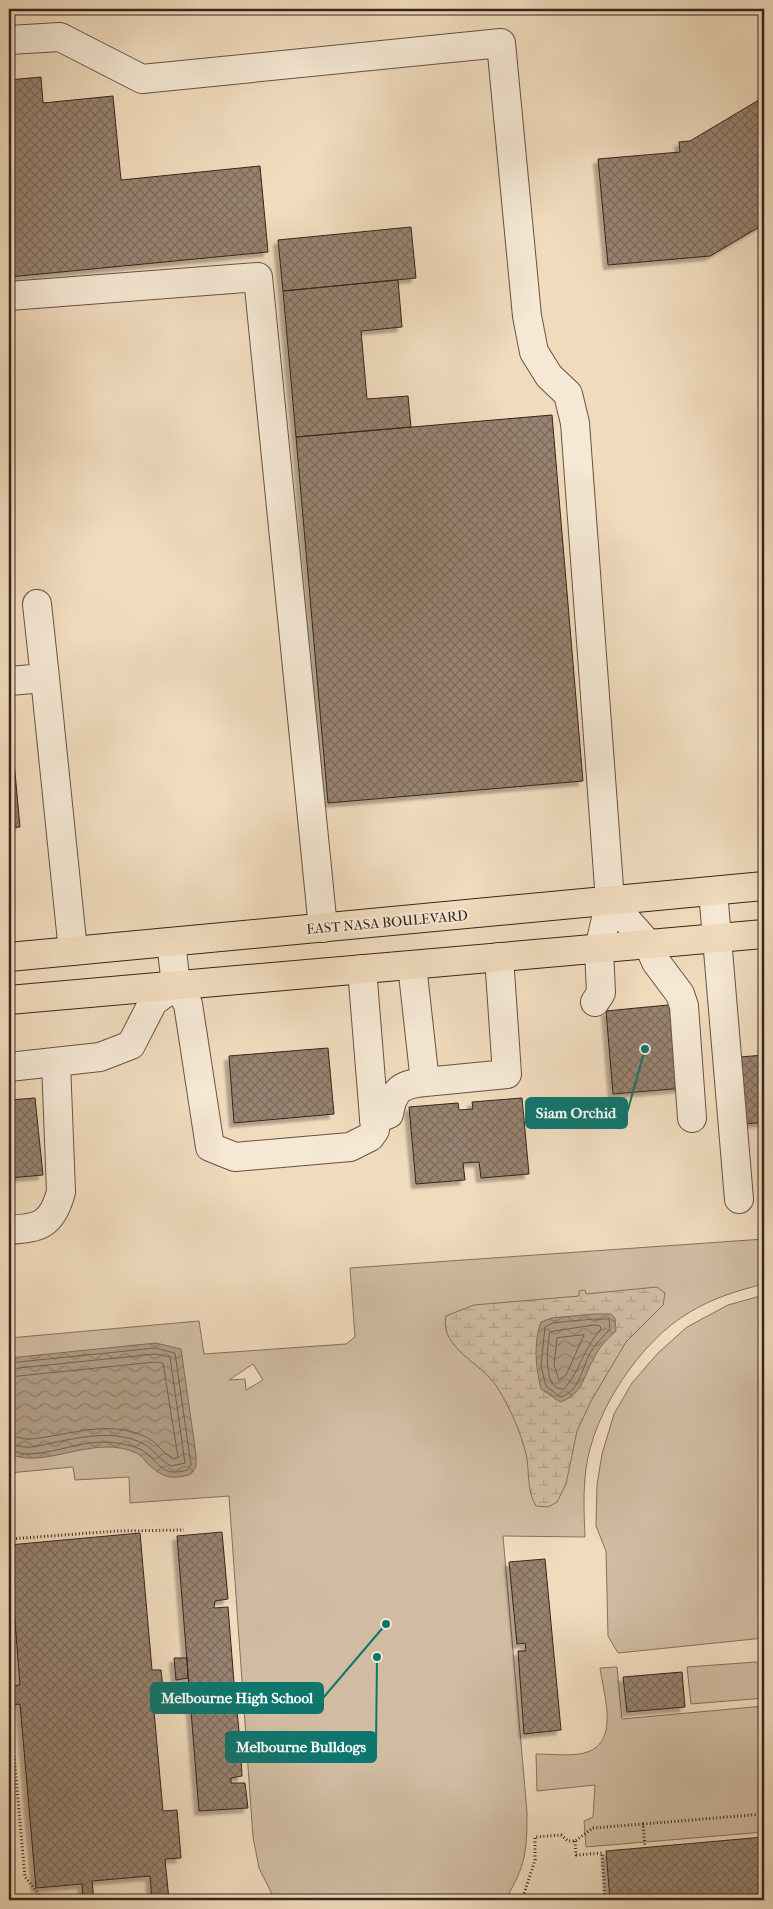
<svg xmlns="http://www.w3.org/2000/svg" width="773" height="1909" font-family="'IM FELL French Canon',serif">
	<defs>
		<pattern id="wetland-marsh" width="20" height="14" patternUnits="userSpaceOnUse" patternTransform="scale(1.25)"><rect width="20" height="14" fill="#d1bca2"/><path d="M1 5h8M5 5V1M11 12h8M15 12V8" fill="none" stroke="#b4a18b"/></pattern>
		<pattern id="water-waves" width="16" height="10" patternUnits="userSpaceOnUse" patternTransform="scale(1.25)"><rect width="16" height="10" fill="#b19d86"/><path d="M0 5q4-4 8 0t8 0" fill="none" stroke="#91806d"/></pattern>
		<pattern id="building-cross-hatch" width="8" height="8" patternUnits="userSpaceOnUse" patternTransform="scale(1.25)"><rect width="8" height="8" fill="#988370"/><path d="M0 0l8 8M0 8l8-8" fill="none" stroke="#7d6b5b"/></pattern>
		<filter id="shadow"><feDropShadow dx="-4.5" dy="4.5" stdDeviation="1" flood-color="#0004"/></filter>
	</defs>
	<rect width="100%" height="100%" fill="#f0dbbd"/>
	<filter id="stains"><feTurbulence type="fractalNoise" baseFrequency=".004" numOctaves="4"/><feColorMatrix values="0 0 0 0 .2 0 0 0 0 .09 0 0 0 0 .02 0 0 0 .5 -.17"/></filter>
	<radialGradient id="worn" r=".72"><stop offset=".6" stop-color="#630" stop-opacity="0"/><stop offset="1" stop-color="#630" stop-opacity=".3"/></radialGradient>
	<path fill="#d1bca2" stroke="#84705f" fill-rule="evenodd" d="M 764,1239 L 764,1284 C 739,1290 713,1298 690,1312 C 641,1340 593,1412 586,1469 C 583,1491 584,1514 585,1537 L 503,1536 L 527,1812 C 527,1851 526,1866 505,1900 L 275,1900 L 259,1868 L 253,1837 L 229,1496 L 130,1503 L 129,1477 L 75,1480 L 73,1467 L 9,1473 L 9,1338 L 199,1321 L 204,1354 L 346,1344 L 355,1337 L 350,1268 ZM 253,1364 L 263,1380 L 246,1390 L 245,1379 L 229,1380 Z
		M 764,1295 L 764,1638 L 618,1653 L 608,1636 L 606,1551 L 596,1526 L 597,1485 L 602,1454 L 614,1414 L 632,1383 L 658,1353 L 687,1327 L 728,1305 Z
		M 756,1662 L 764,1668 L 764,1698 L 691,1704 L 687,1667 Z
		M 617,1667 L 622,1719 L 764,1706 L 764,1832 L 586,1847 L 584,1821 L 593,1817 L 595,1785 L 537,1791 L 536,1754 C 550,1754 566,1756 579,1754 C 622,1748 604,1697 600,1668 Z"/>
	<path fill="url(#wetland-marsh)" stroke="#84705f" d="M 657,1287 L 665,1293 L 663,1305 L 626,1342 L 591,1401 L 577,1431 L 566,1484 L 557,1502 L 548,1507 L 536,1506 C 526,1489 530,1472 526,1454 C 520,1430 510,1408 497,1387 C 482,1363 439,1348 446,1316 L 474,1305 L 579,1296 L 579,1291 L 585,1290 L 586,1294 Z"/>
	<path fill="url(#water-waves)" stroke="#816d5c" d="M 594,1314 L 611,1314 L 615,1318 L 616,1331 C 608,1338 600,1346 595,1356 C 584,1374 583,1395 560,1402 L 541,1389 C 536,1368 533,1343 541,1322 L 552,1318 Z
		M 156,1343 L 181,1349 L 196,1455 L 196,1467 L 191,1474 C 174,1480 163,1478 149,1465 C 146,1462 142,1456 138,1454 C 96,1432 48,1470 9,1454 L 9,1358 Z"/>
	<g fill="none" stroke-linecap="round" stroke-linejoin="round">
		<path stroke="#746051" stroke-width="1" d="M 594,1319 L 609,1319 L 610,1329 C 603,1337 595,1344 590,1353 C 582,1368 579,1393 560,1397 L 546,1386 L 541,1366 L 545,1327 L 553,1323 Z
			M 595,1325 L 600,1326 L 601,1329 C 583,1349 580,1371 564,1389 C 542,1391 547,1345 550,1332 Z
			M 584,1335 L 566,1375 L 559,1380 L 554,1365 L 557,1338 Z
			M 9,1363 L 155,1348 L 175,1353 L 191,1465 L 187,1470 C 161,1478 160,1462 142,1450 C 135,1446 123,1444 116,1443 C 84,1438 55,1455 23,1454 C 18,1453 14,1450 9,1450
			M 9,1369 L 155,1354 L 170,1357 L 185,1463 L 171,1466 C 161,1461 154,1450 144,1444 C 110,1426 67,1441 32,1447 L 23,1447 L 9,1443
			M 9,1377 L 155,1362 L 163,1363 L 178,1457 L 174,1459 C 163,1454 157,1442 146,1437 C 109,1419 70,1435 31,1439 C 23,1440 17,1436 9,1436"/>
	</g>
	<path fill="url(#building-cross-hatch)" stroke="#38241c" filter="url(#shadow)" d="M 41,77 L 43,103 L 113,96 L 121,180 L 260,166 L 268,252 L 9,277 L 9,80 Z
		M 764,97 L 764,224 L 710,256 L 608,265 L 598,159 L 680,152 L 679,142 L 690,141 Z
		M 411,227 L 416,278 L 283,291 L 278,240 Z
		M 398,280 L 402,327 L 361,331 L 367,399 L 408,396 L 411,427 L 296,437 L 283,291 Z
		M 552,415 L 583,781 L 328,803 L 296,437 Z
		M 9,707 L 20,827 L 9,828 Z
		M 678,1004 L 685,1088 L 613,1094 L 606,1011 Z
		M 328,1048 L 334,1114 L 234,1123 L 229,1056 Z
		M 764,1055 L 764,1122 L 746,1124 L 740,1057 Z
		M 35,1098 L 43,1175 L 9,1178 L 9,1100 Z
		M 522,1098 L 529,1174 L 481,1178 L 479,1162 L 463,1163 L 465,1180 L 416,1184 L 409,1107 L 458,1103 L 459,1110 L 473,1109 L 472,1102 Z
		M 222,1532 L 228,1599 L 215,1601 L 214,1608 L 228,1607 L 235,1695 L 222,1696 L 221,1702 L 236,1701 L 239,1731 L 226,1733 L 227,1740 L 240,1739 L 242,1776 L 231,1778 L 231,1783 L 245,1783 L 248,1808 L 199,1811 L 177,1536 Z
		M 140,1533 L 152,1670 L 161,1670 L 163,1688 L 152,1689 L 163,1811 L 177,1810 L 181,1858 L 165,1859 L 169,1900 L 152,1900 L 150,1876 L 92,1881 L 94,1900 L 83,1900 L 82,1884 L 36,1888 L 20,1704 L 11,1705 L 10,1686 L 20,1685 L 9,1545 Z
		M 545,1559 L 561,1730 L 524,1734 L 518,1651 L 526,1651 L 525,1643 L 517,1644 L 509,1562 Z
		M 174,1658 L 187,1658 L 188,1678 L 176,1680 Z
		M 682,1672 L 685,1707 L 627,1712 L 623,1677 Z
		M 764,1837 L 764,1900 L 610,1900 L 606,1851 Z"/>
	<g fill="none" stroke-linecap="round" stroke-linejoin="round">
		<defs>
			<path id="minor" d="M 9,40 L 60,37 L 142,79 L 501,43 L 527,316 L 534,352 L 549,376 L 568,394 L 575,423 L 610,901 L 599,949 L 601,993 L 595,1002
				M 9,296 L 258,277 L 323,928
				M 37,604 L 45,678
				M 9,681 L 45,678 L 73,951
				M 713,891 L 739,1199
				M 610,901 L 648,944 L 656,962 L 680,994 L 684,1006 L 692,1118
				M 171,942 L 176,985 L 188,1004 L 210,1147 L 235,1157 L 350,1147 L 370,1137 L 375,1130 L 362,969
				M 412,965 L 425,1082 L 507,1074 L 499,957
				M 9,1067 L 100,1057 L 131,1045 L 153,1002 L 176,985
				M 374,1120 L 389,1114 C 393,1090 401,1084 425,1082
				M 9,1230 C 40,1228 52,1225 61,1192 L 56,1062"/>
			<path id="major" d="M 9,957 L 764,886
				M 9,1000 L 764,934"/>
		</defs>
		<use href="#minor" stroke="#665244" stroke-width="30"/>
		<use href="#major" stroke="#38241c" stroke-width="30"/>
		<path stroke="#38241c" stroke-width="3" stroke-dasharray="1 2.5" stroke-linecap="butt" d="M 9,1539 L 118,1531 L 184,1530
			M 9,1700 L 25,1877 L 44,1900
			M 643,1824 L 764,1814
			M 575,1841 L 576,1855 L 602,1853 L 605,1900
			M 522,1900 L 535,1860 L 535,1837 L 561,1835 L 568,1841 L 575,1841 L 593,1828 L 643,1824 L 645,1847"/>
		<use href="#minor" stroke="#f5e8d4" stroke-width="28"/>
		<use href="#major" stroke="#f0dbbd" stroke-width="28"/>
	</g>
	<g text-anchor="middle" stroke-width="4" stroke-linejoin="round" paint-order="stroke">
		<g font-size="14" fill="#38241c" stroke="#f5e8d4">
			<text transform="translate(387 922) rotate(-5)" y="5">EAST NASA BOULEVARD</text>
		</g>
	</g>
	<path fill="none" stroke="#0f766e" stroke-width="2" d="M645 1049L627 1113M386 1624L323 1698M377 1657L376 1747"/>
	<g fill="#0f766e" stroke="#f5e8d4" stroke-width="2">
		<circle cx="645" cy="1049" r="5"/>
		<circle cx="386" cy="1624" r="5"/>
		<circle cx="377" cy="1657" r="5"/>
	</g>
	<g fill="#0f766e" stroke="#0f766e" stroke-width="2">
		<rect x="526" y="1098" width="101" height="30" rx="5"/>
		<rect x="151" y="1683" width="172" height="30" rx="5"/>
		<rect x="226" y="1732" width="150" height="30" rx="5"/>
	</g>
	<g font-size="15" text-anchor="middle" font-weight="bold" fill="#fff">
		<text x="576" y="1118">Siam Orchid</text>
		<text x="237" y="1703">Melbourne High School</text>
		<text x="301" y="1752">Melbourne Bulldogs</text>
	</g>
	<rect width="773" height="1909" fill="none" stroke="#f0dbbd" stroke-width="30"/>
	<rect x="10" y="10" width="753" height="1889" fill="none" stroke="#38241c" stroke-width="2.5"/>
	<rect x="15" y="15" width="743" height="1879" fill="none" stroke="#38241c"/>
	<rect width="100%" height="100%" filter="url(#stains)"/>
	<rect width="100%" height="100%" fill="url(#worn)"/>
</svg>
